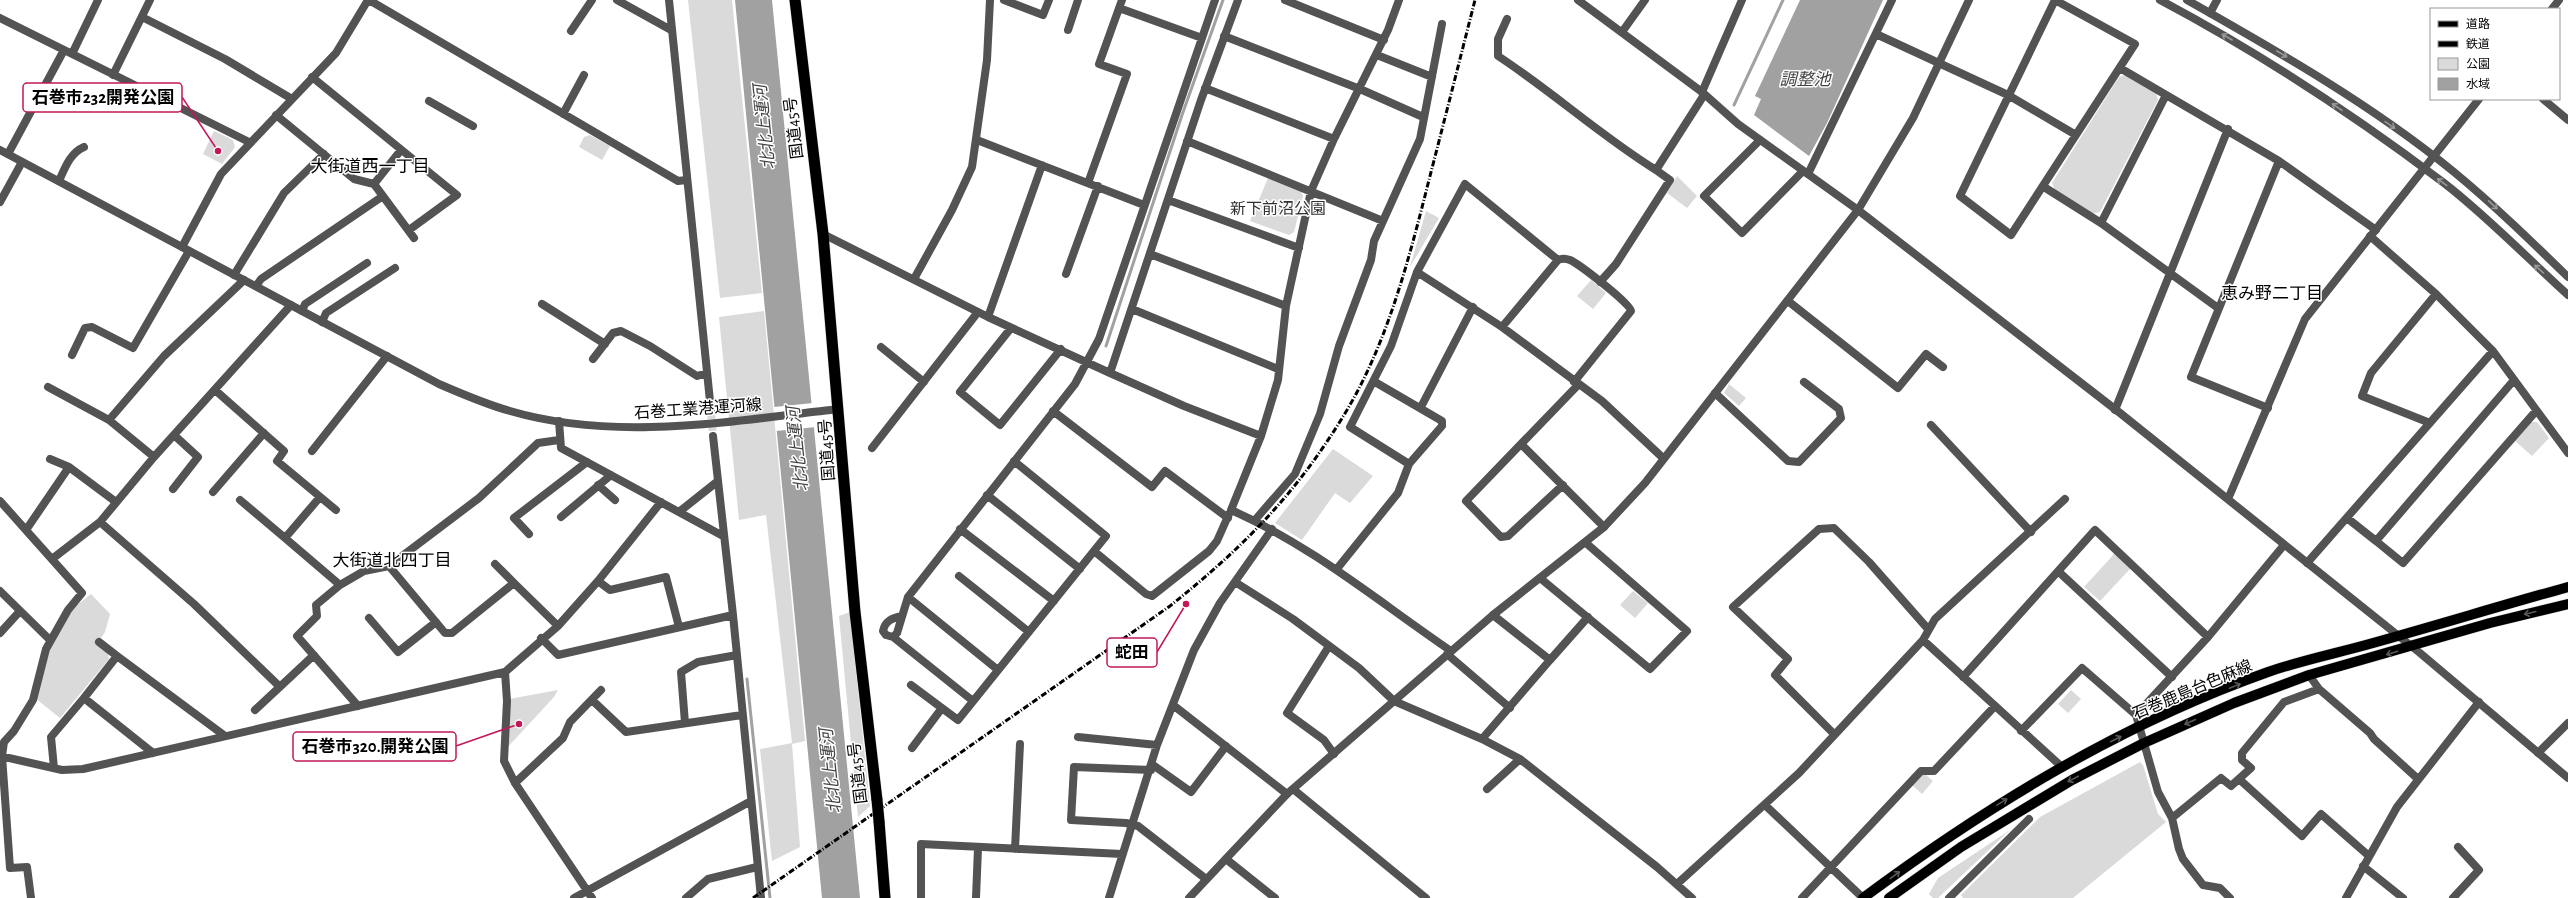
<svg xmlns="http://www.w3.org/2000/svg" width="2568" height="898" font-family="'Alegreya Sans','Noto Sans JP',sans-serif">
	<rect width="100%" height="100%" fill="#fff"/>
	<path fill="#dadada" d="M 688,0 L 732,0 L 762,293 L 720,298 Z
		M 2125,75 L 2156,92 L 2158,100 L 2100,212 L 2091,214 L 2055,190 L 2052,183 L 2119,77 Z
		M 214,131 L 233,140 L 235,147 L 222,164 L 203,154 Z
		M 590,135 L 610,146 L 602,160 L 579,147 L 584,137 Z
		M 1677,176 L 1697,196 L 1687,208 L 1667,193 Z
		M 1268,178 L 1301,191 L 1303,196 L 1294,232 L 1289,235 L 1250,221 Z
		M 1426,211 L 1439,218 L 1410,267 Z
		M 1591,280 L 1606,293 L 1593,309 L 1577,296 Z
		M 764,311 L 805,741 L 792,744 L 800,847 L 772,861 L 760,749 L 792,743 L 766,515 L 739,520 L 719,317 Z
		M 1729,384 L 1746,398 L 1739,406 L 1724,393 Z
		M 2530,422 L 2537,422 L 2549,438 L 2532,456 L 2514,440 Z
		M 1333,449 L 1373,476 L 1350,503 L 1335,493 L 1302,540 L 1275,523 Z
		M 2115,553 L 2131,568 L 2100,601 L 2084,587 Z
		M 1633,591 L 1648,603 L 1635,618 L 1620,605 Z
		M 91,594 L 110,614 L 105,632 L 97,644 L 108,653 L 109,659 L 60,718 L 35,698 L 48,651 L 72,609 Z
		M 850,612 L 870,806 L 858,817 L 839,616 Z
		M 558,690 L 554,697 L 506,749 L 509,699 Z
		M 2071,690 L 2081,699 L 2068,713 L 2058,704 Z
		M 2140,762 L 2143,765 L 2158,814 L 2166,822 L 2073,898 L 1963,898 L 1961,895 L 2040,817 Z
		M 1922,775 L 1926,775 L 1933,781 L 1922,794 L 1912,785 Z
		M 2010,830 L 1938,898 L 1933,898 L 1929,894 L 1938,878 Z"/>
	<path fill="#a1a1a1" d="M 735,0 L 772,0 L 860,898 L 822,898 Z
		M 1800,0 L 1883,0 L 1827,123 L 1809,156 L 1754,115 L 1761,99 L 1755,96 Z"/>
	<path fill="#fff" d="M 813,403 L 816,427 L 776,431 L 774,407 Z"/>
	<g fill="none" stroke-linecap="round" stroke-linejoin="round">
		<path stroke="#a1a1a1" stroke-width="3" d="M 1734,105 L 1783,0
			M 1106,346 L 1182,115 L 1223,0
			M 747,679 L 770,898"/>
		<path stroke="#d9d9d9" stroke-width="8" stroke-dasharray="8 4" stroke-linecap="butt" d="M 711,411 L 713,436"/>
		<defs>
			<path id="primary" d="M 1863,898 C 1987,806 2121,724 2268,672 C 2302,660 2338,653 2373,643 C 2438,625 2503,605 2568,587
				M 1889,898 L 1961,847 L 2072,780 L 2144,743 L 2234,703 L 2309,675 L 2490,623 L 2568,604"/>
			<path id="trunk" d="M 795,0 L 823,234 L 855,612 L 877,800
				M 879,821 L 885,898"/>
		</defs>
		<use href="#primary" stroke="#dbdbdb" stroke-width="11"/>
		<use href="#trunk" stroke="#dbdbdb" stroke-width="12"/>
		<path stroke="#535353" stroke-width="8" d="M 369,0 L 678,181 L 686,180
			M 617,0 L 671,30
			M 669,0 L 711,411
			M 1004,0 L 1043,15 L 1049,0
			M 1285,0 L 1384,40
			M 2055,0 L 1960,196 L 2011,235 L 2135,44 L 2055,0
			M 1119,8 L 1202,38
			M 2210,13 L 2217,0
			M 142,17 L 225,59 L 292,99
			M 0,18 L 249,142
			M 1507,19 L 1498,39 L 1498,56 C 1553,92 1601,136 1656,170 L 1704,95
			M 1068,30 L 1078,0
			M 571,31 L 592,0
			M 1622,32 L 1645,0
			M 1876,34 L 2008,95 L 2076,135
			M 1224,36 L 1360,89 L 1423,117
			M 72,54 L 98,0
			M 1377,55 L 1432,77
			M 2120,68 L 2279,161 L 2376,230
			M 113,75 L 150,0
			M 312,77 L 457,195 L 409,230
			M 1205,88 L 1334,139
			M 1702,92 L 1742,0
			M 2543,99 L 2568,120
			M 429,101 L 473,126
			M 563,114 L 584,75
			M 276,115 L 354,179 L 374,184 L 414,238
			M 977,140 L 1144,205
			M 1760,140 L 1704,196 L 1742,233 L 1803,171
			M 1187,141 L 1383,221
			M 8,154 L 64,50
			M 1808,174 L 1892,0
			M 59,181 C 65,168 70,153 84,147
			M 1088,183 L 1127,74 L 1099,64 L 1122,0
			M 374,184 L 401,150
			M 2044,187 L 2101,223 L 2218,308
			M 1168,200 L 1299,248
			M 0,202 L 22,162
			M 2101,223 L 2166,95
			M 823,234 L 988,317 L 1110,373 L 1201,100 L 1238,0
			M 2370,236 L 2436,294 L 2493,351 L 2568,453
			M 182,247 L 221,174 L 336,53 L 368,0
			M 1150,254 L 1286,306
			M 1417,272 L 1502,327 L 1602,401 L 1663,458
			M 1066,274 L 1098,186
			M 234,275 L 284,193 L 324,154
			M 1600,282 L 1616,264 L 1670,180 L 1656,170
			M 256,286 L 261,279 L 383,196
			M 1788,301 L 1898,388 L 1926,354 L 1943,367
			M 542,304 L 605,344
			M 1132,309 L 1278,369
			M 302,311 L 305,304 L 367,263
			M 988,317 L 1042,165
			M 322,322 L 326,313 L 395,268
			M 1502,327 L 1558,260 C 1562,258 1565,258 1570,260 C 1579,264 1631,304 1631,311 L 1574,382
			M 1011,328 L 960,392 L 1000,425 L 1061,349
			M 881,347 L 924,382
			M 72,355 L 85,328 L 92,327 L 133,348 L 189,251
			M 593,359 L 613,333 L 621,331 L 650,346 L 697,376 L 707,373
			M 1110,373 L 1184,406 L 1261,436 L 1278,380 L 1286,306 L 1311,191 L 1334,139 L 1388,30 L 1399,0
			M 2514,380 L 2376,541 L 2403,563 L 2536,411
			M 48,387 L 109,420 L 154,457
			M 215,390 L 284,451 L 277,461 L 336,510
			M 1715,393 L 1788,461 L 1799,462 L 1841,418 L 1839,409 L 1804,382
			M 1421,407 L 1473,307
			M 2268,408 L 2191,377 L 2279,161
			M 2115,410 L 2228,129
			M 1053,411 L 1152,487 L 1165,471 L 1228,518
			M 109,420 L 164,356 L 244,280
			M 559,421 L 561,448 L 723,536
			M 2430,423 L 2362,396 L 2371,373 L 2436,294
			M 1931,425 L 2031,532
			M 713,436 L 733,615 L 761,898
			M 1261,436 L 1231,510 C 1311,545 1379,602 1451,651
			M 1521,444 L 1604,527
			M 872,448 L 978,312
			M 312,451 L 387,356
			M 50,459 L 69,467 L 116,502
			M 1409,464 L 1350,427 L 1391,346 L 1417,272 L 1465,184 L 1558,260
			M 598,485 L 615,500
			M 1563,485 L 1508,536 L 1501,537 L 1466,501 L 1578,385
			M 173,489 L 198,457 L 174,435
			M 213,492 L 264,433
			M 987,495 L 1080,569
			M 240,500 L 285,538 L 320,497
			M 0,501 L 82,593 L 68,610 L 46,649 L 33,700 L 14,731 L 4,742 L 2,756 L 10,868 L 27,867 L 31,898
			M 679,512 L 718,481
			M 561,517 L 611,475
			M 2347,518 L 2376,541
			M 1255,520 L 1295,474 L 1320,414 L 1339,346 L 1371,260 L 1374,241 L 1420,139 L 1442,24
			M 100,522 L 194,604 L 279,686
			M 960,529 L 1054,601
			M 26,530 L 69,467
			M 529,534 L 514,518 L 587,462
			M 285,538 L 340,585
			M 1094,551 L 1146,594 L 1152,596 L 1209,551 L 1217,541 L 1229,514
			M 52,559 L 100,522 L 154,457 L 291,305
			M 2307,563 L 2493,351
			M 495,564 L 514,583
			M 389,566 L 445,633 L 452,633 L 514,583 L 558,626
			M 1336,570 L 1398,493 L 1409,464 L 1442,426 L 1442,421 L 1375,382
			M 2059,572 L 2172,677
			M 959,576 L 1029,632
			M 1540,578 L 1650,669 L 1687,631 L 1586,543
			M 598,581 L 610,590 L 666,577 L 679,627
			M 1235,582 L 1293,619 L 1359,668 L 1394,701 L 1482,739 L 1520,759 L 1657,867 L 1692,898
			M 0,591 L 50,640
			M 908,597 L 998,670
			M 902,616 C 892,618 885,621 883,631 L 886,635 L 893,637 L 897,633 L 908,597 L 1075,384 L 1099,339 L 1215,0
			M 369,618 L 398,652 L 436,622
			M 0,633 L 20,611
			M 893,637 L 973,701
			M 541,638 L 558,655 L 733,615
			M 1923,640 L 2062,767
			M 99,642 L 117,656
			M 1329,646 L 1287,713 L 1324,740 L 1334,754
			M 1447,654 L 1510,708
			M 1550,660 L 1588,617
			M 505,672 L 507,701 L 504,761 L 515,783 L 592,898
			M 2309,675 L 2319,689 L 2370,733 L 2374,739 L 2418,779
			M 1963,677 L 2095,530 L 2208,637
			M 911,685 L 958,720 L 1106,536 L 1014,461
			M 592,700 L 626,732 L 742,715
			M 1173,705 L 1287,794
			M 358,706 L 297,636 L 317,616 L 316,605 L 340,585 L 364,571 L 389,566 L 479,498 L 538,443 L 559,440
			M 255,710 L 314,655
			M 685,723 L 681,672 L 698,662 L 737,655
			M 2021,731 L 2082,668 L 2136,715
			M 1834,734 L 1775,675 L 1788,659 L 1733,607 L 1819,529 L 1834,528 L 1869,562 L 1928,629
			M 1078,737 L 1157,745
			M 1482,739 L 1550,660 L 1493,615
			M 912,748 L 942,708
			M 153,753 L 84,698 L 117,656 L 225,736
			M 2538,753 L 2568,723
			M 0,756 L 62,770 L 83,769 L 505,672 L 558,626 L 598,581 L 661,502
			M 1153,765 L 1191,792 L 1226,746
			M 54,768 L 51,737 L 84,698
			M 1151,770 L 1074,767 L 1071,820 L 1126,823 L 1138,826 L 1206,879
			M 2239,779 L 2302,836 L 2321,814 L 2369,856
			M 515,783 L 563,738 L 570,722 L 601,690
			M 1293,789 L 1426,898
			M 1487,789 L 1520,759
			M 1765,805 L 1863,898
			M 2172,818 L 2221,778 L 2231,786 L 2251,768 L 2242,760 L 2242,753 L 2284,702 L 2319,689
			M 1015,849 L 1020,744
			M 1226,859 L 1275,898
			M 2363,866 L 2403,898
			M 1677,884 L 1799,773 L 1923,640 L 1935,619 L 2065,499
			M 574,898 L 751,801
			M 686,898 L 708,879 L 757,867
			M 921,898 L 921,844 L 1122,854
			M 976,898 L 978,848
			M 1109,898 L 1157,745 L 1194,650 L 1220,603 L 1272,529
			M 1802,898 L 1921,771 L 1934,771 L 1995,706
			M 1949,898 L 2029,819
			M 2230,898 L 2220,888 L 2203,885 L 2183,859 L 2179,849 L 2172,818 L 2158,792 L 2136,715 L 2208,637 L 2284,545
			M 2346,898 L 2397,807 L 2479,702
			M 2453,898 L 2479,870 L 2458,847"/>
		<path stroke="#535353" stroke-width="8" d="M 1578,0 L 1702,92 L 1738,124 L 1858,210 L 2120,413 L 2420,653 L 2568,778
			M 2160,0 C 2260,53 2354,115 2444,183 C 2488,217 2527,258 2568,295
			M 2187,0 C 2279,52 2372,105 2454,172 C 2494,205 2531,241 2568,277
			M 2552,9 L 2559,0
			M 0,150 L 439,384 C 462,394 485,404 510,411 C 616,442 731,421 839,409
			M 914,279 L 952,210 L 972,167 L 987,60 L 990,0
			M 2228,499 L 2305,319 L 2479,99
			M 1189,898 L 1287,794 L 1493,615 L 1604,527 L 1645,483 L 1858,210 L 1913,118 L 1969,0"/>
		<use href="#primary" stroke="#000" stroke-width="10"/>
		<use href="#trunk" stroke="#000" stroke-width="11"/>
		<path stroke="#000" stroke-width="3" stroke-dasharray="6 2 1 2" stroke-linecap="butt" d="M 753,898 L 1170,606 C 1245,546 1298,492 1347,410 C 1389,339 1410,255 1430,176 C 1445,118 1460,59 1475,0"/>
		<defs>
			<path id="trunk-bridge" d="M 877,800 L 879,821"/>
		</defs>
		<use href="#trunk-bridge" stroke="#dbdbdb" stroke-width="12" stroke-linecap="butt"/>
		<use href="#trunk-bridge" stroke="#000" stroke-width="11"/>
	</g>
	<defs><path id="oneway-shaft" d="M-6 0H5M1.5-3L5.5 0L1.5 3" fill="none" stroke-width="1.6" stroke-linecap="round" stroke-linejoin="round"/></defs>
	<g stroke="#989898">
		<use href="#oneway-shaft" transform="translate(2227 37) rotate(-150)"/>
		<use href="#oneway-shaft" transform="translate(2282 54) rotate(30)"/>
		<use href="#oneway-shaft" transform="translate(2337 107) rotate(-145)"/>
		<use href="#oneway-shaft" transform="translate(2390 125) rotate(35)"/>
		<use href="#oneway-shaft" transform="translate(2442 182) rotate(-143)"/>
		<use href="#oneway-shaft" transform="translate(2493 205) rotate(43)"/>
		<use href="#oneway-shaft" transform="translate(2539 269) rotate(-138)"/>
	</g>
	<g stroke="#595959">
		<use href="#oneway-shaft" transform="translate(2530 613) rotate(166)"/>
		<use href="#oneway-shaft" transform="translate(2392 653) rotate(163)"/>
		<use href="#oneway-shaft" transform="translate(2235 686) rotate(-22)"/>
		<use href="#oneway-shaft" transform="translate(2190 722) rotate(156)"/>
		<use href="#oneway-shaft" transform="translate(2116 739) rotate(-27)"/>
		<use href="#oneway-shaft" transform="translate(2073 779) rotate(152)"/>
		<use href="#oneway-shaft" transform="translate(2002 802) rotate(-31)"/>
		<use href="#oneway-shaft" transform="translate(1895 875) rotate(-37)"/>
	</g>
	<g text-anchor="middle" stroke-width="3" stroke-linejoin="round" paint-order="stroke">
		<g font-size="16" fill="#000" stroke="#fff">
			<text transform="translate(793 128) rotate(-97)" y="6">国道45号</text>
			<text transform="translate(698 408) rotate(-4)" y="6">石巻工業港運河線</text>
			<text transform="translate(826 450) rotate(-94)" y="6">国道45号</text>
			<text transform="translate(2192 689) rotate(-23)" y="6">石巻鹿島台色麻線</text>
			<text transform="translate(857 773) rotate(-97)" y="6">国道45号</text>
		</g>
		<g font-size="16" fill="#313131" stroke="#fff">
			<text x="1278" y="214">新下前沼公園</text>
		</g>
		<g font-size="17" font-style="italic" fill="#424242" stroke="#fff">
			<text x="1805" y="85">調整池</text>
			<text transform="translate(764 127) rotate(-96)" y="6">北北上運河</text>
			<text transform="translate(797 449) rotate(-96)" y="6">北北上運河</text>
			<text transform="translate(830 771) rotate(-96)" y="6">北北上運河</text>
		</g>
		<g font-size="17" fill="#000" stroke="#fff">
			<text x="370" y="172">大街道西一丁目</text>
			<text x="2272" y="299">恵み野二丁目</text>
			<text x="392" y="566">大街道北四丁目</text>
		</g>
	</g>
	<path fill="none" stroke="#c2185b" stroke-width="1.5" d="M218 151L182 97M1186 604L1157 652M519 724L456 746"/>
	<g fill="#c2185b" stroke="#fff" stroke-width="1.5">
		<circle cx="218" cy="151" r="4"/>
		<circle cx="1186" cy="604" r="4"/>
		<circle cx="519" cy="724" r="4"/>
	</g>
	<g fill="#fff" stroke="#c2185b" stroke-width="1.5">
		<rect x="23" y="83" width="159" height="29" rx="4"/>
		<rect x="1107" y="638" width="50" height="29" rx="4"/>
		<rect x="293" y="732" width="163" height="29" rx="4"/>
	</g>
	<g font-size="17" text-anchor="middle" font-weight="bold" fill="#000">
		<text x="103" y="103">石巻市232開発公園</text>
		<text x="1132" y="658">蛇田</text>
		<text x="375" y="752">石巻市320.開発公園</text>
	</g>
	<rect x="2430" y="8" width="130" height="92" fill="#ffffff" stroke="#999999"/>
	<rect x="2438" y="21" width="20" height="6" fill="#000000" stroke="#999999"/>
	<text x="2466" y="28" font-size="12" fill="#000000">道路</text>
	<rect x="2438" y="41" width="20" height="6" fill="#000000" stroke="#999999"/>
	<text x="2466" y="48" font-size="12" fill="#000000">鉄道</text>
	<rect x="2438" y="58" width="20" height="12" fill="#dadada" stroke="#999999"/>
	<text x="2466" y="68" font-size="12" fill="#000000">公園</text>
	<rect x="2438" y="78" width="20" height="12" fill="#a1a1a1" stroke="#999999"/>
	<text x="2466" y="88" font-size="12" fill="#000000">水域</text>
</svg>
